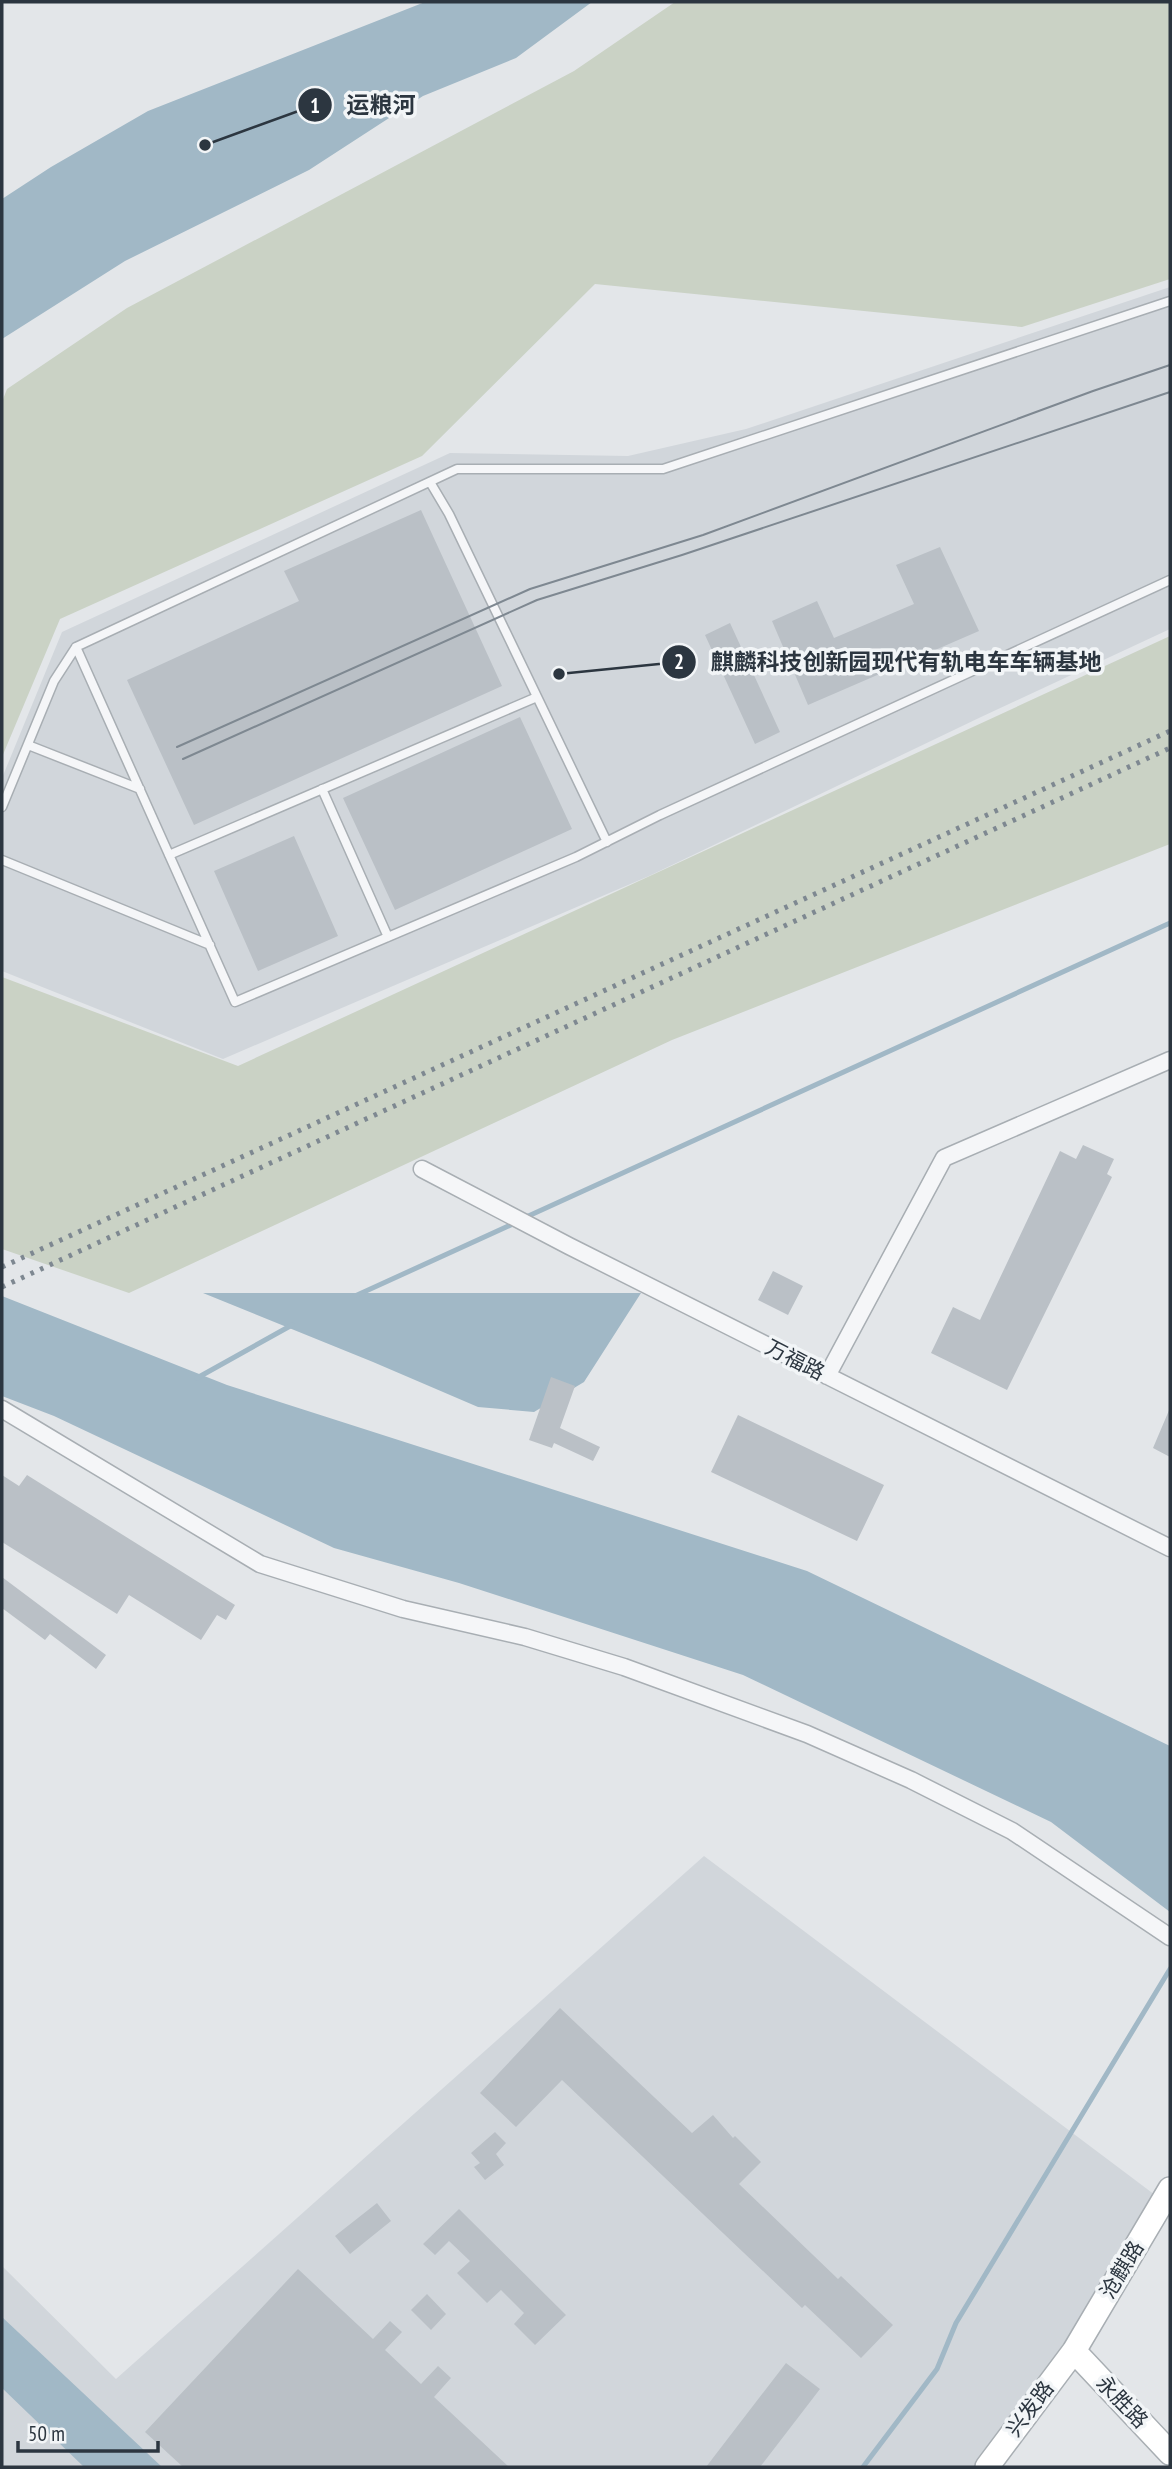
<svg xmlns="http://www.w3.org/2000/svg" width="1172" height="2469" font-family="'PT Sans Narrow','Noto Sans SC',sans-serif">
	<rect width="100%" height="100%" fill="#e3e6e9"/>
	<path fill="#d1d6db" d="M 1170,287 L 1170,629 L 981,717 L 649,876 L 223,1059 L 2,971 L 2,778 L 62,632 L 450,453 L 628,456 L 746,429 Z
		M 704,1856 L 1163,2201 L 987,2467 L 2,2467 L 2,2266 L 116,2379 Z"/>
	<path fill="#cad2c5" d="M 675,2 L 1170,2 L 1170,279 L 1022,327 L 595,284 L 422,456 L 60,619 L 2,757 L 2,402 L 7,389 L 127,308 L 574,71 Z
		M 1170,636 L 1170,844 L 672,1040 L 129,1293 L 2,1249 L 2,977 L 238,1066 Z"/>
	<path fill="#a1b8c6" d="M 425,2 L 592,2 L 516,58 L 423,96 L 309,170 L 125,261 L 2,339 L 2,199 L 51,167 L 148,111 Z
		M 203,1293 L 641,1293 L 584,1382 L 534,1412 L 478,1407 L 373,1362 Z
		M 2,1296 L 227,1385 L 807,1571 L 1170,1746 L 1170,1912 L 1051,1822 L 743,1675 L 459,1583 L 334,1548 L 54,1416 L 2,1396 Z
		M 2,2317 L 162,2467 L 84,2467 L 2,2388 Z"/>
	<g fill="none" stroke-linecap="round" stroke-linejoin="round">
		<path stroke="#a1b8c6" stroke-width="5" d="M 524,1218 L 1170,923
			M 355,1296 L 515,1223
			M 197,1378 L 292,1325
			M 863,2467 L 937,2369 L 956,2323 L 1170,1969"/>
	</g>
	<path fill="#bac0c6" d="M 421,510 L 502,686 L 194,825 L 127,680 L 299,601 L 284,571 Z
		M 940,547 L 979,631 L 808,705 L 772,621 L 817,601 L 834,638 L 914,604 L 896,565 Z
		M 730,623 L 780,732 L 755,744 L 705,635 Z
		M 520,717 L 572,829 L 395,910 L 343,798 Z
		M 294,836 L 338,936 L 258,971 L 214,871 Z
		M 1083,1145 L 1114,1159 L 1107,1174 L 1112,1177 L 1007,1390 L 931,1353 L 953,1307 L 980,1320 L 1060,1151 L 1076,1159 Z
		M 773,1271 L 803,1286 L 788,1315 L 758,1300 Z
		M 551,1377 L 575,1386 L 560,1428 L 600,1447 L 593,1461 L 554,1443 L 552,1448 L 529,1440 Z
		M 1170,1408 L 1170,1457 L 1153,1448 Z
		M 738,1415 L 884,1485 L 857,1541 L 711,1472 Z
		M 2,1475 L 19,1486 L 27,1475 L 235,1605 L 226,1620 L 217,1615 L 201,1640 L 129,1595 L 117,1614 L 2,1542 Z
		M 2,1577 L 106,1655 L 96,1669 L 50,1634 L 45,1640 L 2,1608 Z
		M 560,2008 L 692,2133 L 713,2115 L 733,2138 L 735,2136 L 761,2162 L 739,2184 L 838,2279 L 841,2276 L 893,2325 L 861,2358 L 805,2305 L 802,2308 L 562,2080 L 516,2127 L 480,2093 Z
		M 495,2132 L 506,2143 L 496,2154 L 504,2165 L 485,2180 L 474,2167 L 480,2163 L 471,2153 Z
		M 377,2203 L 391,2221 L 350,2254 L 335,2236 Z
		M 459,2209 L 566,2315 L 535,2345 L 514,2324 L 524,2313 L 501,2290 L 487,2303 L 457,2273 L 470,2261 L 449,2241 L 435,2255 L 423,2244 Z
		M 298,2269 L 373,2339 L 390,2321 L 402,2332 L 385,2350 L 421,2384 L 438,2366 L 451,2378 L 434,2397 L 509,2467 L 183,2467 L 145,2432 Z
		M 427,2294 L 446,2314 L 431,2330 L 411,2310 Z
		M 786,2363 L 820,2389 L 760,2467 L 706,2467 Z"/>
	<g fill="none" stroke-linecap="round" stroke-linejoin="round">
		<defs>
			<path id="lane" d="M 430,482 L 449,514 L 607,842
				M 76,647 L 235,1002 L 576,857 L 660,815 L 1170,580
				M 28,745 L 140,789
				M 322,789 L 388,937
				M 2,807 L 54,681 L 76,647 L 457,469 L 663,469 L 1170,301
				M 169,855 L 537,697
				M 2,860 L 210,945"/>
			<path id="street" d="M 422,1169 L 569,1246 L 1170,1548
				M 827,1376 L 944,1158 L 1170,1060
				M 2,1409 L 260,1564 L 403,1609 L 525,1637 L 624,1667 L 807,1734 L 911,1780 L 1012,1831 L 1170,1937"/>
			<path id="secondary" d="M 1074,2351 L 1170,2453
				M 987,2467 L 1074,2351 L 1170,2189"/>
		</defs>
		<use href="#lane" stroke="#a8aeb3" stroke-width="11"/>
		<use href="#street" stroke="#a8aeb3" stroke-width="19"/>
		<use href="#secondary" stroke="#a8aeb3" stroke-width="26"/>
		<use href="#lane" stroke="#f5f6f8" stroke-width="8"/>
		<use href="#street" stroke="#f5f6f8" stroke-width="16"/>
		<use href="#secondary" stroke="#fff" stroke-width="23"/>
		<path stroke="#7e8891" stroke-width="2" d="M 177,747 L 530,589 L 703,535 L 1093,391 L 1170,365
			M 183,759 L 537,600 L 682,555 L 1170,392"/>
		<path stroke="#7e8891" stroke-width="5" stroke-dasharray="3.5 7" stroke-linecap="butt" d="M 2,1267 L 1170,731
			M 2,1287 L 1170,748"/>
	</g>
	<g text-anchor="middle" stroke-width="7" stroke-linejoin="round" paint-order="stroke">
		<g font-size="21" fill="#2c3640" stroke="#f2f5f7">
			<text transform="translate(795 1360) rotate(27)" y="7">万福路</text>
			<text transform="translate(1122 2270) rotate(-59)" y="7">沧麒路</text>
			<text transform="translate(1122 2402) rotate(46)" y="7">永胜路</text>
			<text transform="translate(1030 2409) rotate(-53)" y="7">兴发路</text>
		</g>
	</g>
	<path fill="none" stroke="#2c3640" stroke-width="2.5" d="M205 145L315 105M559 674L679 662"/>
	<g fill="#2c3640" stroke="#f2f5f7" stroke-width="2.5">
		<circle cx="205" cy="145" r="7"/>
		<circle cx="559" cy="674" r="7"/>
		<circle cx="315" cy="105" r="18"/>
		<circle cx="679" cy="662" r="18"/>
	</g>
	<g font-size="21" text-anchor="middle" font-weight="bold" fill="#fff">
		<text x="315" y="113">1</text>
		<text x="679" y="669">2</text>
	</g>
	<g font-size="23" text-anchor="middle" font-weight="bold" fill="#2c3640" stroke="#f2f5f7" stroke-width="7" stroke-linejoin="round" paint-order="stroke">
		<text x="381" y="113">运粮河</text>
		<text x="906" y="670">麒麟科技创新园现代有轨电车车辆基地</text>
	</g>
	<rect width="1172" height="2469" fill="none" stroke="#2c3640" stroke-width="7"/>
	<path d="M18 2441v10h140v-10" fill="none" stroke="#2c3640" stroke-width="3.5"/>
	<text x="28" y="2441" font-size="21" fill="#2c3640" stroke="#f2f5f7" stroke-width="5" paint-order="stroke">50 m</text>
</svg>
